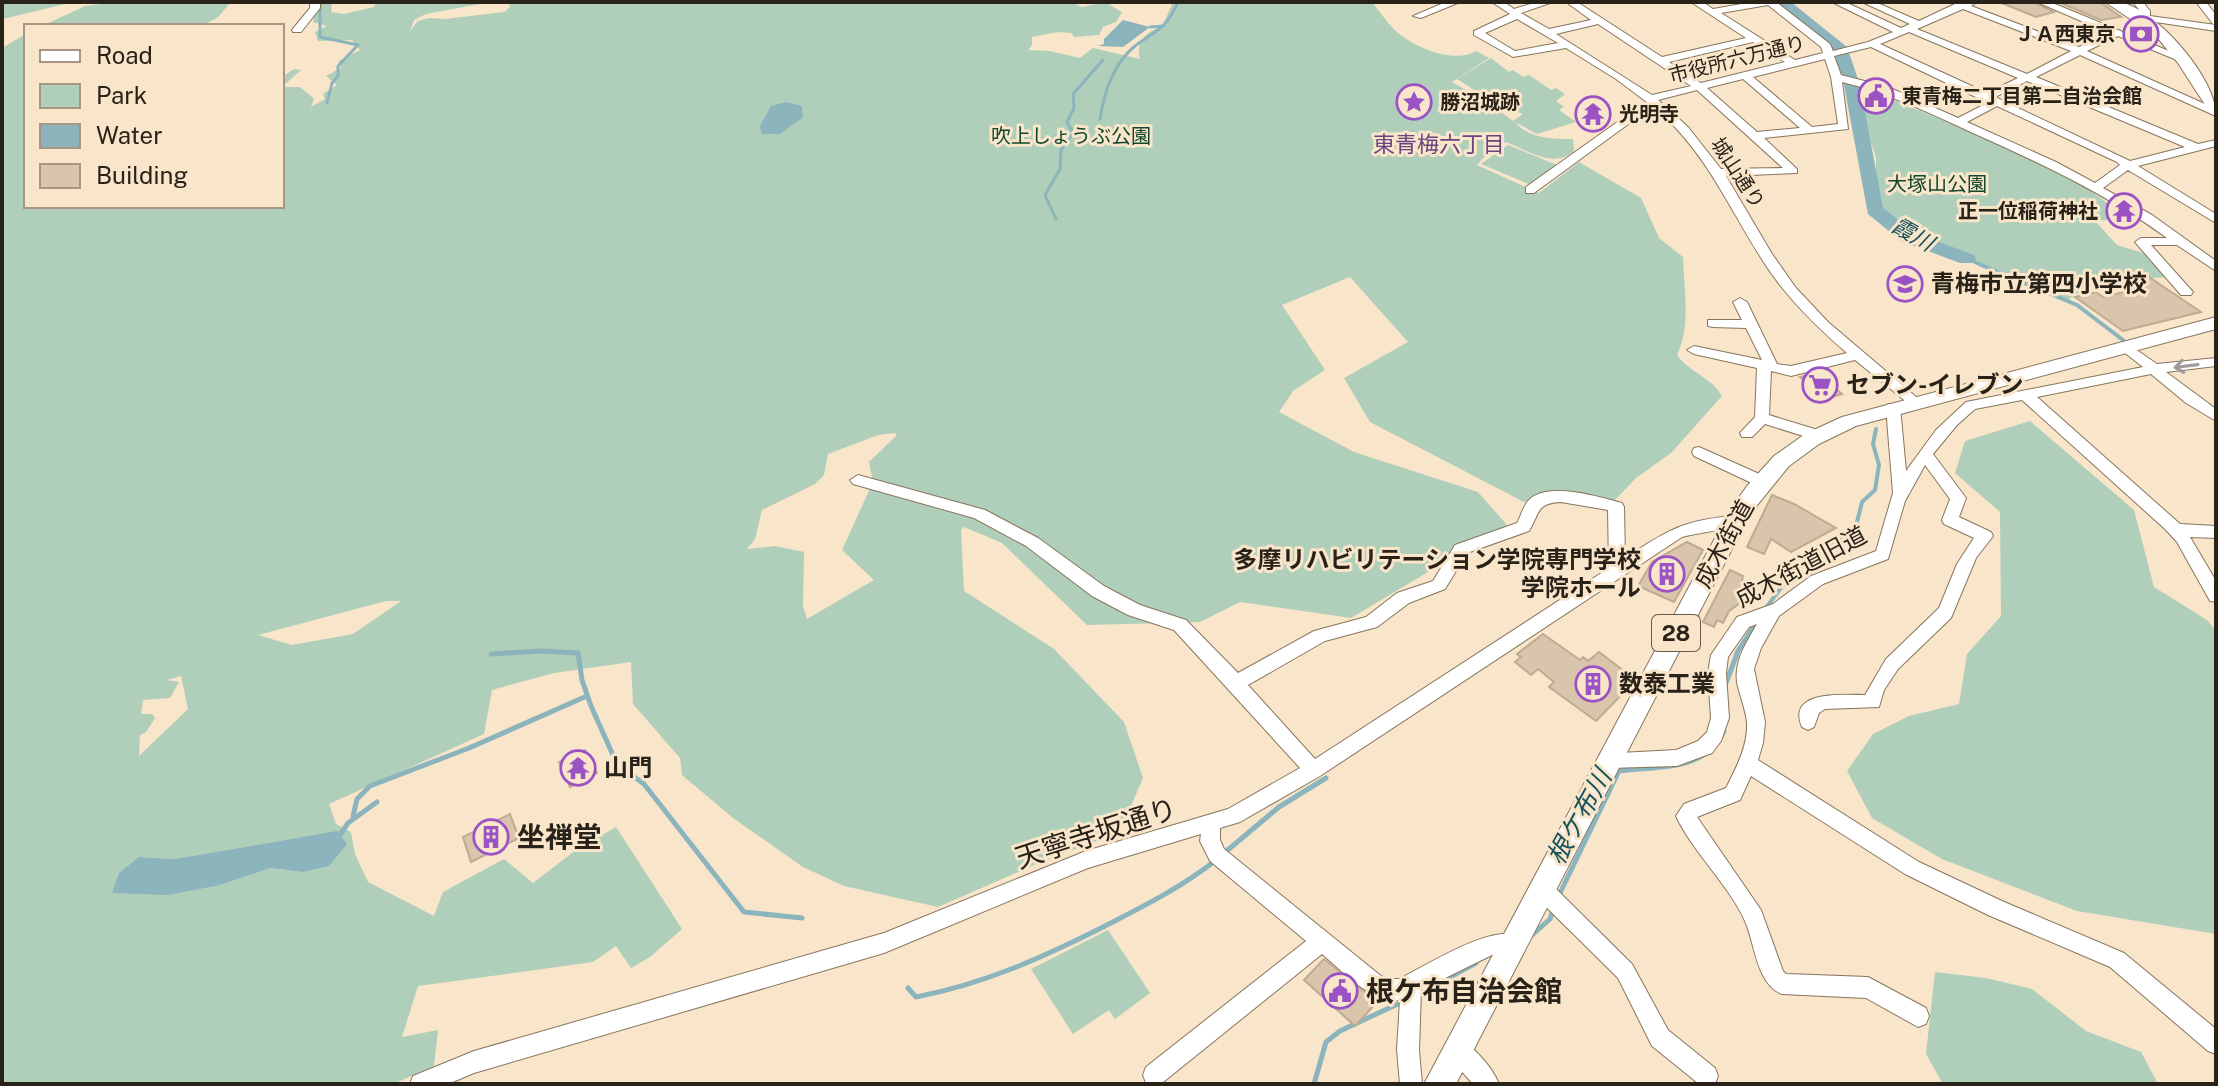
<svg xmlns="http://www.w3.org/2000/svg" width="2218" height="1086" font-family="'Public Sans','Noto Sans JP',sans-serif">
	<rect width="100%" height="100%" fill="#f8e5ca"/>
	<path fill="#afcfba" fill-rule="evenodd" d="M 2,2 L 73,2 L 3,19 Z
		M 118,2 L 231,2 L 217,18 L 201,26 L 42,26 L 85,6 Z
		M 316,2 L 332,2 L 331,12 L 344,14 L 374,7 L 377,2 L 1071,2 L 1082,7 L 1105,2 L 1122,12 L 1116,22 L 1103,27 L 1099,35 L 1074,37 L 1072,33 L 1058,32 L 1032,37 L 1032,45 L 1028,50 L 1049,51 L 1080,58 L 1093,48 L 1140,59 C 1135,44 1145,31 1162,27 L 1173,2 L 1372,2 C 1380,12 1388,24 1397,32 C 1415,48 1455,64 1476,51 L 1489,58 L 1452,82 L 1489,103 L 1513,121 L 1523,114 L 1488,99 L 1457,79 L 1491,58 L 1509,72 L 1513,70 L 1523,77 L 1529,75 L 1551,90 L 1556,88 L 1565,94 L 1556,101 L 1564,107 L 1559,110 L 1576,122 L 1537,134 L 1515,122 C 1529,139 1553,139 1573,139 L 1574,151 C 1553,169 1529,151 1506,142 L 1490,151 L 1477,165 L 1539,193 L 1579,162 L 1641,198 L 1659,238 L 1683,257 C 1684,288 1691,327 1677,355 C 1690,373 1711,377 1722,396 L 1671,453 L 1636,478 L 1614,501 L 1549,493 L 1524,502 L 1370,422 L 1344,378 L 1408,342 L 1350,277 L 1282,305 L 1325,370 L 1293,391 L 1279,412 L 1354,452 L 1478,492 L 1507,525 L 1351,618 L 1240,602 L 1200,622 L 1087,625 L 1002,543 L 964,527 L 961,530 L 964,591 L 1054,649 L 1124,722 L 1143,778 L 1120,832 L 1034,865 L 938,907 L 844,886 L 803,867 L 733,818 L 682,775 L 680,758 L 633,704 L 631,662 L 554,673 L 492,690 L 484,734 L 329,804 L 336,824 L 351,832 L 355,854 L 368,882 L 434,916 L 443,892 L 504,859 L 533,883 L 572,853 L 616,827 L 682,929 L 650,957 L 631,968 L 616,946 L 593,962 L 418,986 L 402,1037 L 438,1030 L 434,1066 L 393,1084 L 2,1084 L 2,48 L 26,34 L 26,206 L 282,206 L 282,77 L 294,69 L 301,70 L 282,87 L 300,87 L 314,99 L 311,107 L 325,99 L 323,94 L 337,85 L 326,76 L 341,68 L 339,61 L 360,50 L 352,40 L 318,41 L 315,32 L 327,26 L 313,22 ZM 485,3 L 509,3 L 510,7 L 504,12 L 445,19 L 429,18 L 418,21 L 410,31 L 414,20 L 426,14 ZM 894,433 L 897,435 L 869,462 L 873,482 L 842,550 L 874,580 L 807,619 L 803,606 L 804,552 L 775,546 L 747,549 L 755,539 L 762,510 L 815,484 L 824,475 L 828,454 L 878,435 ZM 386,601 L 401,601 L 353,634 L 292,645 L 258,635 ZM 181,676 L 188,709 L 139,756 L 140,735 L 146,732 L 155,718 L 152,714 L 141,714 L 143,700 L 170,698 L 179,682 L 167,680 ZM 302,837 L 302,872 L 271,868 L 220,885 L 139,857 L 174,859 Z
		M 1854,95 L 1873,103 L 1897,101 C 1968,132 2069,164 2124,218 L 2095,221 L 2117,245 L 2146,254 L 2167,277 L 2126,280 L 2105,276 L 2066,301 L 2024,280 L 1903,235 L 1876,210 L 1876,157 Z
		M 1508,145 L 1557,165 L 1531,185 L 1481,164 Z
		M 2030,421 L 2134,510 L 2154,587 L 2207,620 L 2216,631 L 2216,934 L 2077,911 L 1942,859 L 1872,818 L 1847,771 L 1873,734 L 1909,716 L 1959,704 L 1967,654 L 2001,616 L 2000,512 L 1955,473 L 1965,441 Z
		M 1108,930 L 1150,993 L 1115,1019 L 1109,1010 L 1073,1034 L 1031,969 Z
		M 1935,972 L 1986,978 L 2032,989 L 2086,1031 L 2141,1052 L 2158,1084 L 1943,1084 L 1926,1054 Z"/>
	<path fill="#8bb4bd" d="M 1123,20 L 1150,27 L 1123,47 L 1098,46 L 1104,44 L 1104,39 Z
		M 786,102 L 802,106 L 803,117 L 780,134 L 762,134 L 760,126 L 771,106 Z
		M 337,831 L 347,844 L 329,866 L 302,872 L 271,868 L 220,885 L 168,895 L 112,893 L 119,873 L 139,857 L 174,859 Z"/>
	<g fill="none" stroke-linecap="round" stroke-linejoin="round">
		<path stroke="#8bb4bd" stroke-width="3" d="M 320,2 L 320,37 L 358,45 L 338,66 L 338,76 L 332,83 L 327,103
			M 1150,27 L 1164,26
			M 1100,119 C 1104,93 1114,63 1135,46 C 1157,30 1166,29 1178,2
			M 1056,219 L 1045,195 L 1060,169 L 1061,150 L 1073,133 L 1067,122 L 1074,108 L 1073,94 L 1103,60
			M 1967,259 L 1984,266"/>
		<path stroke="#8bb4bd" stroke-width="4" d="M 1979,264 L 2077,305 L 2123,340
			M 1765,609 L 1797,567 L 1855,530 L 1862,502 L 1875,490 L 1879,465 L 1873,444 L 1876,429"/>
		<path stroke="#8bb4bd" stroke-width="5" d="M 491,654 L 541,651 L 578,653 L 582,680 L 591,706 L 617,764 L 644,784 L 744,912 L 802,918
			M 1726,683 L 1738,651 L 1756,623
			M 353,816 L 357,799 L 370,786 L 469,748 L 587,696
			M 340,835 L 348,823 L 377,802
			M 1223,854 L 1279,807 L 1326,778
			M 1559,895 L 1619,771 C 1659,765 1704,773 1724,731
			M 1531,936 L 1550,919 L 1553,910
			M 908,988 L 916,997 C 984,984 1044,957 1105,926 C 1144,906 1182,887 1216,860
			M 1417,995 L 1476,963
			M 1314,1084 L 1326,1042 L 1340,1031 L 1402,1002"/>
		<path fill="#8bb4bd" fill-rule="evenodd" d="M 1775,2 L 1791,2 L 1847,47 L 1860,85 L 1883,208 L 1915,233 L 1974,255 L 1976,259 L 1974,263 L 1960,263 L 1901,241 L 1868,214 L 1844,85 L 1832,49 Z"/>
	</g>
	<path fill="#d8c5ab" stroke="#bdab92" stroke-width="2" d="M 1999,2 L 2034,2 L 2054,12 L 2036,17 Z
		M 2058,2 L 2100,2 L 2121,17 L 2101,20 Z
		M 2149,277 L 2201,312 L 2123,331 L 2075,297 L 2096,292 L 2103,297 L 2137,289 L 2127,282 Z
		M 1817,373 L 1842,394 L 1825,399 L 1800,377 Z
		M 1772,495 L 1794,504 L 1836,528 L 1791,552 L 1771,539 L 1764,554 L 1747,547 Z
		M 1687,542 L 1703,550 L 1674,602 L 1638,586 L 1652,562 Z
		M 1730,570 L 1743,576 L 1742,580 L 1757,591 L 1729,611 L 1723,623 L 1717,620 L 1714,627 L 1703,622 Z
		M 1543,634 L 1580,660 L 1583,657 L 1588,661 L 1599,652 L 1636,680 L 1596,721 L 1549,687 L 1554,682 L 1538,669 L 1531,675 L 1515,662 L 1521,657 L 1517,654 Z
		M 585,750 L 597,773 L 570,787 L 559,762 Z
		M 510,814 L 519,838 L 471,862 L 463,837 Z
		M 1324,959 L 1377,1002 L 1355,1026 L 1304,980 Z"/>
	<g fill="none" stroke-linecap="round" stroke-linejoin="round">
		<defs>
			<path id="minor" d="M 310,2 L 320,2 L 320,8 L 301,32 L 293,32 L 292,30 L 310,8 Z
				M 1446,2 L 1460,2 L 1421,18 L 1413,16 Z
				M 1492,2 L 1504,2 L 1514,9 L 1537,2 L 1553,2 L 1521,13 L 1549,29 L 1591,20 L 1566,2 L 1577,2 L 1662,57 L 1746,38 L 1691,2 L 1703,2 L 1713,9 L 1753,2 L 1776,2 L 1830,44 L 1833,51 L 1868,42 L 1893,32 L 1832,2 L 1845,2 L 1901,28 L 1910,24 L 1862,2 L 1875,2 L 1919,21 L 1957,3 L 1977,2 L 1971,6 L 2079,47 L 2109,33 L 2037,2 L 2050,2 L 2186,58 L 2177,60 L 2118,36 L 2087,51 L 2216,109 L 2216,116 L 2080,55 L 2036,77 L 2198,144 L 2216,140 L 2216,146 L 2138,166 L 2216,214 L 2216,223 L 2128,170 L 2103,188 L 2152,215 L 2216,261 L 2216,271 L 2177,245 L 2151,245 L 2193,292 L 2191,295 L 2181,295 L 2135,242 L 2141,238 L 2167,238 C 2107,194 2040,163 1973,133 C 1930,113 1888,93 1842,82 L 1848,129 L 1764,138 L 1797,169 L 1797,173 L 1726,176 L 1772,254 L 1796,288 L 1828,322 L 1921,401 L 1914,406 L 1909,404 L 1855,360 L 1791,376 L 1771,371 L 1769,415 L 1821,431 L 1823,435 L 1816,440 L 1765,424 L 1752,437 L 1742,437 L 1740,433 L 1755,417 L 1757,368 L 1694,354 L 1687,350 L 1694,346 L 1762,360 L 1746,328 L 1713,327 L 1708,326 L 1708,320 L 1742,320 L 1733,302 L 1740,298 L 1747,302 L 1777,364 L 1791,366 L 1847,353 C 1819,329 1793,304 1771,273 C 1732,216 1713,162 1662,114 L 1631,122 L 1534,193 L 1526,193 L 1526,187 L 1623,118 L 1656,109 L 1616,79 L 1566,48 L 1513,57 L 1474,35 L 1474,31 L 1510,14 ZM 1768,5 L 1821,47 L 1823,53 L 1795,60 L 1721,13 ZM 1963,9 L 2071,51 L 2027,74 L 1917,29 ZM 1517,19 L 1558,43 L 1515,51 L 1485,33 ZM 1598,24 L 1691,86 L 1652,95 L 1556,34 ZM 1909,32 L 2018,78 L 1987,93 L 1880,44 ZM 1753,42 L 1785,62 L 1701,83 L 1669,62 ZM 1871,47 L 1982,100 L 1989,102 L 1958,118 L 1888,87 L 1841,75 L 1834,56 ZM 1825,59 L 1831,77 L 1838,124 L 1812,127 L 1753,77 ZM 1743,79 L 1800,128 L 1757,132 L 1707,88 ZM 2027,81 L 2185,147 L 2130,161 L 1995,97 ZM 1697,90 L 1783,168 L 1721,169 L 1688,127 L 1658,100 ZM 1997,106 L 2117,162 L 2120,165 L 2095,183 L 2056,162 L 1967,122 Z
				M 2133,2 L 2143,2 L 2150,11 L 2150,16 L 2216,25 L 2216,31 L 2142,20 L 2140,11 Z
				M 2196,2 L 2206,2 L 2216,15 L 2216,25 L 2213,24 Z
				M 2125,342 L 2157,364 L 2216,358 L 2216,366 L 2166,372 L 2216,409 L 2216,421 L 2186,403 L 2151,374 L 2037,397 L 2180,524 L 2216,526 L 2216,538 L 2190,537 L 2216,581 L 2216,602 L 2210,601 L 2177,542 L 2165,529 L 2022,400 L 1975,409 L 1957,425 L 1933,454 L 1966,498 L 1959,517 L 1991,532 L 1993,536 L 1976,558 L 1951,618 L 1898,669 L 1884,690 L 1879,707 L 1825,709 L 1819,713 L 1814,727 L 1808,730 L 1802,727 C 1786,689 1845,695 1865,695 L 1886,659 L 1939,608 L 1957,564 L 1974,538 L 1944,524 L 1942,520 L 1950,499 L 1925,465 L 1905,501 L 1888,559 L 1823,584 L 1779,616 L 1761,648 L 1754,669 L 1765,722 L 1763,743 L 1758,760 L 1919,862 L 2002,901 L 2124,953 L 2216,1029 L 2216,1054 L 2208,1051 L 2110,967 L 1988,915 L 1905,874 L 1751,776 L 1740,800 L 1697,817 L 1761,910 L 1783,971 L 1786,974 L 1868,977 L 1926,1008 L 1929,1016 L 1926,1024 L 1918,1027 L 1866,998 L 1782,994 C 1758,985 1755,948 1747,926 C 1733,889 1693,853 1676,816 L 1684,804 L 1726,788 C 1736,768 1748,746 1747,723 C 1746,711 1741,699 1738,687 C 1732,664 1746,643 1757,624 L 1749,627 L 1728,657 L 1726,673 L 1729,718 L 1721,741 L 1712,753 L 1677,766 L 1608,768 L 1601,766 L 1599,760 L 1601,754 L 1676,750 L 1698,741 L 1707,732 L 1711,718 L 1708,673 L 1711,655 L 1737,617 L 1773,604 L 1811,576 L 1876,551 L 1893,493 L 1886,407 L 1888,404 L 1898,404 L 1900,407 L 1906,471 L 1936,430 L 1966,402 L 2143,367 L 2120,349 L 2118,346 Z
				M 1699,447 L 1766,477 L 1769,481 L 1761,486 L 1756,485 L 1694,456 L 1692,452 L 1694,448 Z
				M 858,475 L 985,510 L 1038,538 L 1104,586 L 1140,605 L 1186,620 L 1238,673 L 1314,631 L 1366,617 L 1397,593 L 1433,581 L 1455,545 L 1517,523 C 1521,516 1523,506 1529,500 C 1547,481 1600,497 1622,503 L 1624,507 L 1625,558 C 1667,531 1682,520 1734,516 L 1742,522 C 1735,529 1696,533 1682,537 L 1320,776 L 1240,822 L 1220,828 L 1220,840 L 1224,849 L 1381,976 L 1389,979 L 1399,979 C 1428,965 1490,924 1520,936 L 1523,943 L 1520,950 L 1494,954 L 1421,990 L 1419,1050 L 1422,1084 L 1400,1084 L 1397,1050 L 1400,1000 C 1369,1002 1344,972 1322,954 L 1162,1083 L 1146,1083 L 1143,1075 L 1146,1067 L 1306,941 L 1210,861 L 1200,841 L 1201,834 L 1088,868 L 884,953 L 474,1073 L 448,1084 L 410,1084 L 413,1076 L 474,1051 L 884,933 L 1086,851 L 1228,809 L 1300,768 L 1174,630 L 1128,615 L 1092,596 L 1026,546 L 974,518 L 853,484 L 850,480 ZM 1561,502 L 1608,510 L 1609,568 L 1315,759 L 1248,685 L 1325,641 L 1377,627 L 1409,603 L 1445,589 L 1467,553 L 1529,531 C 1540,513 1536,503 1561,502 Z
				M 1541,879 L 1548,881 L 1632,964 L 1668,1030 L 1715,1068 L 1718,1076 L 1715,1084 L 1699,1084 L 1652,1046 L 1618,978 L 1534,895 L 1531,888 L 1534,881 Z
				M 1457,1038 C 1473,1045 1493,1068 1499,1084 L 1473,1084 L 1449,1057 L 1446,1049 L 1449,1041 Z"/>
			<path id="major" d="M 2105,2 C 2111,2 2119,1 2124,3 C 2160,14 2216,79 2216,115 L 2211,114 L 2178,63 L 2157,37 Z
				M 2216,317 L 2216,329 L 1856,426 L 1819,444 L 1789,466 L 1750,514 L 1456,1084 L 1424,1084 L 1730,510 L 1747,486 L 1774,456 L 1805,434 L 1842,417 Z"/>
		</defs>
		<use href="#minor" stroke="#87755d" stroke-width="2"/>
		<use href="#major" stroke="#87755d" stroke-width="2"/>
		<use href="#minor" fill="#fff" fill-rule="evenodd"/>
		<use href="#major" fill="#fff" fill-rule="evenodd"/>
	</g>
	<defs><path id="oneway-shaft" d="M-6 0H5M1.5-3L5.5 0L1.5 3" fill="none" stroke-width="1.6" stroke-linecap="round" stroke-linejoin="round" transform="scale(2)"/></defs>
	<use stroke="#9f9c97" href="#oneway-shaft" transform="translate(2186 366) rotate(173)"/>
	<defs>
		<symbol id="bank-ring" viewBox="-11 -11 22 22"><circle r="9.5" fill="#f8e5ca" stroke="#9b52c5" stroke-width="1.5"/><path d="M-6-4H6V4H-6ZM0-2.3a2.3 2.3 0 1 0 0 4.6a2.3 2.3 0 1 0 0-4.6Z" fill="#9b52c5"/></symbol>
		<symbol id="civic-ring" viewBox="-11 -11 22 22"><circle r="9.5" fill="#f8e5ca" stroke="#9b52c5" stroke-width="1.5"/><path d="M-.6-6.5H3V-4.5H.6V-3L4-1V1h2V6H-6V1h2V-1L-.6-3ZM-1.2 2.5V6h2.4V2.5Z" fill="#9b52c5"/></symbol>
		<symbol id="sight-ring" viewBox="-11 -11 22 22"><circle r="9.5" fill="#f8e5ca" stroke="#9b52c5" stroke-width="1.5"/><path d="M0-6L1.8-2.2L6-1.7L2.9 1.2L3.7 5.4L0 3.3L-3.7 5.4L-2.9 1.2L-6-1.7L-1.8-2.2Z" fill="#9b52c5"/></symbol>
		<symbol id="temple-ring" viewBox="-11 -11 22 22"><circle r="9.5" fill="#f8e5ca" stroke="#9b52c5" stroke-width="1.5"/><path d="M0-6L5-2H3V0L6.5 2.5H4V6H1.5V3h-3V6H-4V2.5H-6.5L-3 0V-2H-5Z" fill="#9b52c5"/></symbol>
		<symbol id="school-ring" viewBox="-11 -11 22 22"><circle r="9.5" fill="#f8e5ca" stroke="#9b52c5" stroke-width="1.5"/><path d="M0-5L7-2L0 1L-7-2ZM-4 1L0 2.5L4 1V4Q0 6-4 4Z" fill="#9b52c5"/></symbol>
		<symbol id="supermarket-ring" viewBox="-11 -11 22 22"><circle r="9.5" fill="#f8e5ca" stroke="#9b52c5" stroke-width="1.5"/><path d="M-6-5.5h2.5l.6 2H6L4.5 2H-2.5L-4.4-4H-6ZM-1.5 3.2a1.3 1.3 0 1 0 .1 0ZM3 3.2a1.3 1.3 0 1 0 .1 0Z" fill="#9b52c5"/></symbol>
		<symbol id="building-ring" viewBox="-11 -11 22 22"><circle r="9.5" fill="#f8e5ca" stroke="#9b52c5" stroke-width="1.5"/><path d="M-4-6H4V6H1V3H-1V6H-4ZM-2.5-4.3h1.7v1.8h-1.7ZM.8-4.3h1.7v1.8H.8ZM-2.5-1h1.7V.8h-1.7ZM.8-1h1.7V.8H.8Z" fill="#9b52c5"/></symbol>
	</defs>
	<g fill-rule="evenodd">
		<use href="#bank-ring" x="2121" y="14" width="40" height="40"/>
		<use href="#civic-ring" x="1856" y="76" width="40" height="40"/>
		<use href="#sight-ring" x="1394" y="82" width="40" height="40"/>
		<use href="#temple-ring" x="1573" y="94" width="40" height="40"/>
		<use href="#temple-ring" x="2104" y="191" width="40" height="40"/>
		<use href="#school-ring" x="1885" y="264" width="40" height="40"/>
		<use href="#supermarket-ring" x="1800" y="365" width="40" height="40"/>
		<use href="#building-ring" x="1647" y="554" width="40" height="40"/>
		<use href="#building-ring" x="1573" y="664" width="40" height="40"/>
		<use href="#temple-ring" x="558" y="748" width="40" height="40"/>
		<use href="#building-ring" x="471" y="817" width="40" height="40"/>
		<use href="#civic-ring" x="1320" y="971" width="40" height="40"/>
	</g>
	<g text-anchor="middle" stroke-width="6" stroke-linejoin="round" paint-order="stroke">
		<g font-size="20" font-weight="bold" fill="#292218" stroke="#f8e5ca" text-anchor="start">
			<text x="2115" y="41" text-anchor="end">ＪＡ西東京</text>
			<text x="1902" y="103">東青梅二丁目第二自治会館</text>
			<text x="1440" y="109">勝沼城跡</text>
			<text x="1619" y="121">光明寺</text>
			<text x="2098" y="218" text-anchor="end">正一位稲荷神社</text>
		</g>
		<g font-size="20" fill="#292218" stroke="#f8e5ca">
			<text transform="translate(1737 59) rotate(-14)" y="7">市役所六万通り</text>
			<text transform="translate(1738 173) rotate(57)" y="7">城山通り</text>
		</g>
		<g font-size="20" fill="#0f482c" stroke="#f8e5ca">
			<text x="1071" y="143">吹上しょうぶ公園</text>
			<text x="1937" y="191">大塚山公園</text>
		</g>
		<g font-size="22" fill="#694580" stroke="#f8e5ca">
			<text x="1439" y="152">東青梅六丁目</text>
		</g>
		<g font-size="22" font-style="italic" fill="#18525d" stroke="#f8e5ca">
			<text transform="translate(1913 234) rotate(29)" y="8">霞川</text>
		</g>
		<rect fill="#f8e5ca" stroke="#675c4d" stroke-width="2" x="1652" y="615" width="48" height="36" rx="6"/>
		<g font-size="22" font-weight="bold" fill="#292218">
			<text x="1676" y="641">28</text>
		</g>
		<g font-size="24" font-weight="bold" fill="#292218" stroke="#f8e5ca" text-anchor="start">
			<text x="1931" y="292">青梅市立第四小学校</text>
			<text x="1846" y="393">セブン-イレブン</text>
			<text x="1641" y="568" text-anchor="end">多摩リハビリテーション学院専門学校<tspan x="1641" dy="28">学院ホール</tspan></text>
			<text x="1619" y="692">数泰工業</text>
			<text x="604" y="776">山門</text>
		</g>
		<g font-size="24" fill="#292218" stroke="#f8e5ca">
			<text transform="translate(1724 544) rotate(-61)" y="8">成木街道</text>
			<text transform="translate(1801 567) rotate(-28)" y="8">成木街道旧道</text>
		</g>
		<g font-size="26" font-style="italic" fill="#18525d" stroke="#f8e5ca">
			<text transform="translate(1579 817) rotate(-61)" y="9">根ケ布川</text>
		</g>
		<g font-size="28" fill="#292218" stroke="#f8e5ca">
			<text transform="translate(1096 833) rotate(-18)" y="10">天寧寺坂通り</text>
		</g>
		<g font-size="28" font-weight="bold" fill="#292218" stroke="#f8e5ca" text-anchor="start">
			<text x="517" y="847">坐禅堂</text>
			<text x="1366" y="1001">根ケ布自治会館</text>
		</g>
	</g>
	<rect width="2218" height="1086" fill="none" stroke="#292218" stroke-width="8"/>
	<rect x="24" y="24" width="260" height="184" fill="#f8e5ca" stroke="#a59783" stroke-width="2"/>
	<rect x="40" y="50" width="40" height="12" fill="#ffffff" stroke="#a59783" stroke-width="2"/>
	<text x="96" y="64" font-size="24" fill="#292218">Road</text>
	<rect x="40" y="84" width="40" height="24" fill="#afcfba" stroke="#a59783" stroke-width="2"/>
	<text x="96" y="104" font-size="24" fill="#292218">Park</text>
	<rect x="40" y="124" width="40" height="24" fill="#8bb4bd" stroke="#a59783" stroke-width="2"/>
	<text x="96" y="144" font-size="24" fill="#292218">Water</text>
	<rect x="40" y="164" width="40" height="24" fill="#d8c5ab" stroke="#a59783" stroke-width="2"/>
	<text x="96" y="184" font-size="24" fill="#292218">Building</text>
</svg>
